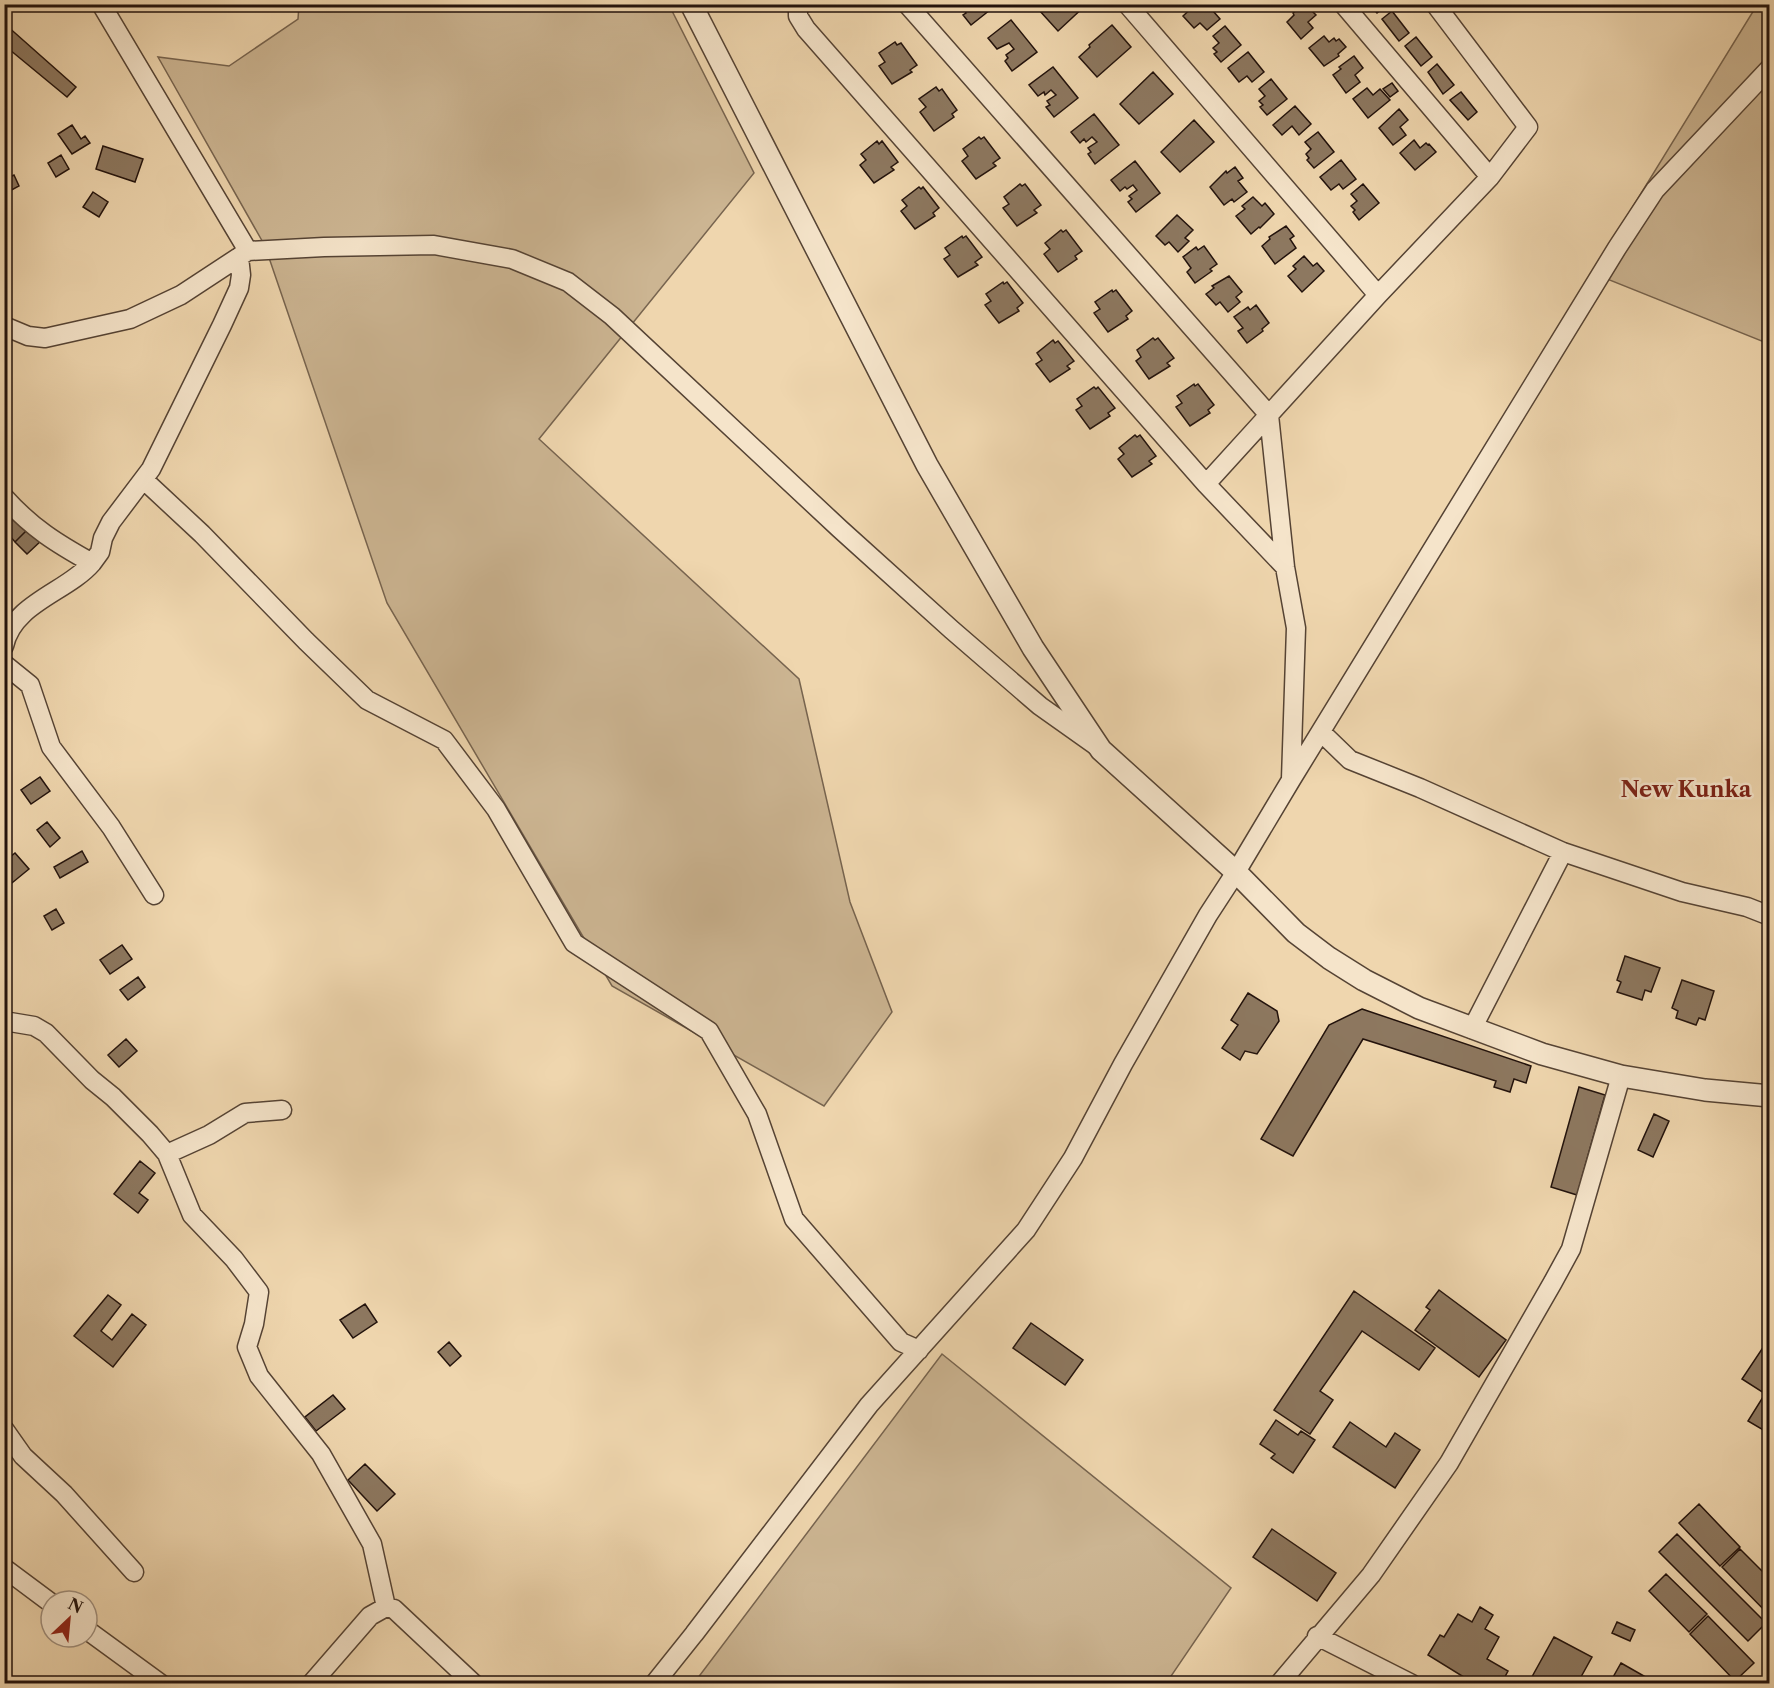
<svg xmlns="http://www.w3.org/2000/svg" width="1774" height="1688" font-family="'Libre Caslon Text',serif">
	<rect width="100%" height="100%" fill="#efd6ae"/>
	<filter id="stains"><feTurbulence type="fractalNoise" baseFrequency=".00333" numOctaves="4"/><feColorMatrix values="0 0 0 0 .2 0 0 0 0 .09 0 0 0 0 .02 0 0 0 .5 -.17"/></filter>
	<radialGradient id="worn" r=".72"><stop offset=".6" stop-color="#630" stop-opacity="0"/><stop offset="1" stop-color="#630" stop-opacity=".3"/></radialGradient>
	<path fill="#ccb592" stroke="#77644f" stroke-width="1.5" d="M 299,5 L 669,5 L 754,173 L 539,439 L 799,679 L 850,902 L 892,1012 L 824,1106 L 612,986 L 387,603 L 265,246 L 158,57 L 229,66 L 298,19 Z
		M 1757,5 L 1769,5 L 1769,344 L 1592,273 Z
		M 942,1354 L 1231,1588 L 1169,1679 L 1174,1683 L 694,1683 Z"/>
	<path fill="#8d7860" stroke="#22120c" stroke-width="1.5" d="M 970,4 L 993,4 L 995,6 L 971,25 L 963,15 L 966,13 L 964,9 Z
		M 1045,4 L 1087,4 L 1058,31 L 1039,10 Z
		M 1196,4 L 1207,4 L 1220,19 L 1207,30 L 1200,23 L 1194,28 L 1183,16 Z
		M 1304,4 L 1310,4 L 1315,10 L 1313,12 L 1316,15 L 1308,22 L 1313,28 L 1301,39 L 1287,22 L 1294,15 L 1293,13 Z
		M 1369,4 L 1387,4 L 1387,5 L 1377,13 Z
		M 1392,11 L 1409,33 L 1399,41 L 1382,19 Z
		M 1011,20 L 1037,52 L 1012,71 L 1005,61 L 1008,58 L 1006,55 L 1014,49 L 1009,43 L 997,49 L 988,38 Z
		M 6,25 L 76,87 L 67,97 L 4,45 Z
		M 1112,25 L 1131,47 L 1097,77 L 1079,57 L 1090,47 L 1089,45 Z
		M 1225,26 L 1241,45 L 1221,62 L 1214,54 L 1217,52 L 1213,48 L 1219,43 L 1213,36 Z
		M 1324,36 L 1329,42 L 1334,38 L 1336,41 L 1339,39 L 1346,47 L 1338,54 L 1339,56 L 1324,66 L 1309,48 Z
		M 1416,37 L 1432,57 L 1421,66 L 1405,46 Z
		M 895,42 L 897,45 L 901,43 L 917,65 L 910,70 L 912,72 L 892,84 L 879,66 L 885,62 L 879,53 Z
		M 1248,52 L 1264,72 L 1252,82 L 1247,76 L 1239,82 L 1228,68 Z
		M 1354,56 L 1363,68 L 1355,75 L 1360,82 L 1346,93 L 1333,75 L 1341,69 L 1339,67 Z
		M 1437,64 L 1454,85 L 1443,94 L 1428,72 Z
		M 1053,67 L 1078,98 L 1054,117 L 1046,107 L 1050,105 L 1047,101 L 1056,95 L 1051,90 L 1045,95 L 1044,92 L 1038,96 L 1029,85 Z
		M 1153,72 L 1173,94 L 1139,124 L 1120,104 Z
		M 1271,79 L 1287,99 L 1267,115 L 1260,107 L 1263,105 L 1259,101 L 1265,96 L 1259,89 Z
		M 1392,83 L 1398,91 L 1390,97 L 1383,89 Z
		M 936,87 L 939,91 L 942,89 L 957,110 L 952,114 L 954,117 L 934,131 L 920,112 L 926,107 L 919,99 Z
		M 1367,88 L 1373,95 L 1380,89 L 1390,100 L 1368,118 L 1353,99 Z
		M 1461,92 L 1477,112 L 1468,120 L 1450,100 Z
		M 1295,106 L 1311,124 L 1299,135 L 1292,126 L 1282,135 L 1273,125 Z
		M 1399,109 L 1408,120 L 1400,127 L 1406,135 L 1393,145 L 1379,128 Z
		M 1094,114 L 1119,145 L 1095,164 L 1088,154 L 1091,152 L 1088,148 L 1097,142 L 1092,137 L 1086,142 L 1084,139 L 1080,143 L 1071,132 Z
		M 1194,120 L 1214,142 L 1180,172 L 1161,152 Z
		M 72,125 L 81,139 L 85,136 L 90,143 L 72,154 L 58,134 Z
		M 1318,132 L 1334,152 L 1314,168 L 1307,160 L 1309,158 L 1306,154 L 1311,149 L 1305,142 Z
		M 979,137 L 981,139 L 984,137 L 1000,158 L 993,163 L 996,166 L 976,179 L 962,161 L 968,156 L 963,149 Z
		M 1414,140 L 1420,148 L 1426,143 L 1428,145 L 1429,144 L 1436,152 L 1415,170 L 1400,153 Z
		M 877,141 L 879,144 L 882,141 L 898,162 L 891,167 L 894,170 L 874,183 L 860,165 L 866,160 L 861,154 Z
		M 103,146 L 143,159 L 135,182 L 96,169 Z
		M 61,155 L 69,169 L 56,177 L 48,163 Z
		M 1341,160 L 1356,179 L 1343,189 L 1339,184 L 1331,190 L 1320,177 Z
		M 1135,161 L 1160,193 L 1136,212 L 1128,202 L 1132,199 L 1129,196 L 1137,190 L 1133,185 L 1127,189 L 1125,187 L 1120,191 L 1111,180 Z
		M 1235,167 L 1243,178 L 1238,181 L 1247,192 L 1234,202 L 1232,199 L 1224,205 L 1210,187 L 1226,171 L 1227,173 Z
		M 14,175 L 19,186 L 8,192 L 4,180 Z
		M 1020,184 L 1022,186 L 1025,184 L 1041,205 L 1034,210 L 1037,213 L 1017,226 L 1003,208 L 1009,204 L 1004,197 Z
		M 1363,184 L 1379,203 L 1359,220 L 1353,212 L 1355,210 L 1351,206 L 1357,201 L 1351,194 Z
		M 919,187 L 921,189 L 923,187 L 939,208 L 933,213 L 935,216 L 915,229 L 901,211 L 907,206 L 902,200 Z
		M 93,192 L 108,202 L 99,217 L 83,207 Z
		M 1253,197 L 1262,206 L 1265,203 L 1274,214 L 1260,228 L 1259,227 L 1251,234 L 1236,216 L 1245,209 L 1242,206 Z
		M 1177,215 L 1193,230 L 1185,238 L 1189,241 L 1178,252 L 1169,242 L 1165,245 L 1156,236 Z
		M 1286,226 L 1294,236 L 1290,239 L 1296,248 L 1275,264 L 1262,246 L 1270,239 L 1269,237 Z
		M 1061,230 L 1063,232 L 1066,230 L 1082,251 L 1075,256 L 1077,259 L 1058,272 L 1044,254 L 1050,249 L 1045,243 Z
		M 962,236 L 963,238 L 966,236 L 982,257 L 975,262 L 978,265 L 958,277 L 944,259 L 950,255 L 945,248 Z
		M 1204,246 L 1217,264 L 1210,269 L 1212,271 L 1195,283 L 1187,272 L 1191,268 L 1183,257 L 1196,247 L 1198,250 Z
		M 1304,256 L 1313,266 L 1317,263 L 1324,271 L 1302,292 L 1288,276 L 1296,269 L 1293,266 Z
		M 1229,276 L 1242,292 L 1236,297 L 1240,302 L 1228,312 L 1220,302 L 1216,305 L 1206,294 L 1214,288 L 1212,286 Z
		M 1003,282 L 1004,284 L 1007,282 L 1023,303 L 1017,308 L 1019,311 L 999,323 L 985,305 L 991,301 L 986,294 Z
		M 1112,290 L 1113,292 L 1116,290 L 1132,311 L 1126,316 L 1128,319 L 1108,332 L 1094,313 L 1100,309 L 1095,302 Z
		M 1256,305 L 1269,323 L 1262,329 L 1263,331 L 1247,343 L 1238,331 L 1243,328 L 1234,317 L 1248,307 L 1250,310 Z
		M 1153,338 L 1155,340 L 1158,338 L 1174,358 L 1167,363 L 1170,366 L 1149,379 L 1136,361 L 1141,357 L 1137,350 Z
		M 1053,340 L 1055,343 L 1058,341 L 1074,361 L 1067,366 L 1070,369 L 1050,382 L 1036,364 L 1042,360 L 1037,353 Z
		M 1194,384 L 1195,386 L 1198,384 L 1214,405 L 1208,410 L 1210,413 L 1190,426 L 1176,407 L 1182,403 L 1177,396 Z
		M 1094,387 L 1096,389 L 1098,387 L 1115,408 L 1108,413 L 1110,416 L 1090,429 L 1076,410 L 1082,406 L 1077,399 Z
		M 1135,435 L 1137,437 L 1140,435 L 1156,456 L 1149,461 L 1152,464 L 1132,477 L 1118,459 L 1124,454 L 1119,448 Z
		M 15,514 L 28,529 L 15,542 L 4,529 L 4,524 Z
		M 30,527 L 43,539 L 27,554 L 15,542 Z
		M 40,777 L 50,791 L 31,804 L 21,790 Z
		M 47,822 L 60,838 L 50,847 L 37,830 Z
		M 82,851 L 88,862 L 60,878 L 54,867 Z
		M 15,853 L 29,869 L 7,887 L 4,883 L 4,872 L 9,869 L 4,862 Z
		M 56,909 L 64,923 L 52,930 L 44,916 Z
		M 122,945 L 132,959 L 110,974 L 100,960 Z
		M 1625,956 L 1660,968 L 1651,992 L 1645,990 L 1642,1000 L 1617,992 L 1621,982 L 1617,980 Z
		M 138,977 L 145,987 L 128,1000 L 120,990 Z
		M 1682,980 L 1714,991 L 1705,1020 L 1699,1018 L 1696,1025 L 1676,1018 L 1678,1011 L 1672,1008 Z
		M 1248,993 L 1277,1011 L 1279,1021 L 1257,1054 L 1245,1051 L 1240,1060 L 1222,1048 L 1238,1025 L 1231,1020 Z
		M 1362,1009 L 1531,1066 L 1526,1083 L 1514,1079 L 1510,1092 L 1494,1087 L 1496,1081 L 1363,1039 L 1293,1156 L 1261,1139 L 1329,1025 Z
		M 126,1039 L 137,1051 L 119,1067 L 108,1055 Z
		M 1579,1087 L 1605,1095 L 1577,1195 L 1551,1187 Z
		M 1654,1114 L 1669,1121 L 1653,1157 L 1638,1150 Z
		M 140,1161 L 155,1173 L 139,1193 L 148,1200 L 138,1213 L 114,1194 Z
		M 1439,1290 L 1506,1340 L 1479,1377 L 1415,1330 L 1430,1310 L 1426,1307 Z
		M 1354,1291 L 1435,1348 L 1419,1370 L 1362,1331 L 1320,1391 L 1333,1400 L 1310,1434 L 1274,1410 Z
		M 108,1295 L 121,1305 L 101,1331 L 112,1340 L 132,1314 L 146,1325 L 113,1367 L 74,1336 Z
		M 365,1304 L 377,1322 L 353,1338 L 340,1320 Z
		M 1031,1323 L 1083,1360 L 1065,1385 L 1013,1348 Z
		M 1770,1337 L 1770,1397 L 1742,1379 Z
		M 449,1342 L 461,1356 L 450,1366 L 438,1352 Z
		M 333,1395 L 345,1409 L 316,1431 L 305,1417 Z
		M 1763,1397 L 1770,1401 L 1770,1434 L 1748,1421 Z
		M 1276,1420 L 1298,1435 L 1301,1431 L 1315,1440 L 1293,1473 L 1271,1458 L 1275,1454 L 1260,1444 Z
		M 1350,1422 L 1386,1447 L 1395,1433 L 1420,1450 L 1395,1488 L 1333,1447 Z
		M 365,1464 L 395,1494 L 377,1511 L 348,1480 Z
		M 1699,1504 L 1740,1547 L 1720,1566 L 1679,1523 Z
		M 1272,1529 L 1336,1573 L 1317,1601 L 1253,1557 Z
		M 1677,1534 L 1766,1623 L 1748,1641 L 1659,1552 Z
		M 1740,1549 L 1770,1579 L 1770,1616 L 1722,1567 Z
		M 1666,1574 L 1707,1614 L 1689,1632 L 1649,1591 Z
		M 1480,1607 L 1493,1615 L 1485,1629 L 1499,1637 L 1487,1659 L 1508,1671 L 1501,1684 L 1475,1684 L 1428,1655 L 1440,1635 L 1444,1637 L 1458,1614 L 1472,1622 Z
		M 1708,1616 L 1754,1663 L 1735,1681 L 1690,1634 Z
		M 1617,1622 L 1635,1630 L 1630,1641 L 1612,1633 Z
		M 1554,1637 L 1592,1657 L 1577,1684 L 1528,1684 Z
		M 1621,1663 L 1658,1684 L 1620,1684 L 1612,1679 Z
		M 1770,1667 L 1770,1684 L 1768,1684 L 1761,1678 Z"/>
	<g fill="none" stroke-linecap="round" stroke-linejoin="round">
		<defs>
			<path id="minor" d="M 101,4 L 248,251
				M 798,4 L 798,16 L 806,29 L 1206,484 L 1285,567
				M 907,4 L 1269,415 L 1285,567 L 1296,628 L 1291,779
				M 1127,4 L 1378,295
				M 1343,4 L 1490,177
				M 4,326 L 28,336 L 45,338 L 130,319 L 181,295 L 248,251 L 324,247 L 434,245 L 512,259 L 568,282 L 612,316 L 840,529 L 952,630 L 1040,706 L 1095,745
				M 144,480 L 202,534 L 306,641 L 367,700 L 444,740 L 496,809 L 574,943 L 709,1031 L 757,1114 L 794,1219 L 901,1342 L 919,1350
				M 1206,484 L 1378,295 L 1490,177 L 1528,127 L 1435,4
				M 4,497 C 32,528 56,543 92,563 C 67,592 13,603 4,646
				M 92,563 L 100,552 L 103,538 L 111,522 L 151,469 L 222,325 L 239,288 L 241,275 L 239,257
				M 4,664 L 30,685 L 51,747 L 111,827 L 154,895
				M 1321,732 L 1350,760 L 1420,788 L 1563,852 L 1682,892 L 1747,907 L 1770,916
				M 4,1021 L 34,1026 L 46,1033 L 92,1080 L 113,1097 L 150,1134 L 167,1154 L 192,1215 L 234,1259 L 259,1292 L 254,1324 L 247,1347 L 259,1376 L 321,1454 L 372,1544 L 386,1607
				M 1472,1029 L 1563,852
				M 167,1154 L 209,1135 L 245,1113 L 282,1110
				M 4,1429 L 23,1456 L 64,1494 L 134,1572
				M 4,1568 L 51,1603
				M 87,1630 L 161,1684
				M 1317,1636 L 1412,1684
				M 311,1684 L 370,1616 L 386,1607 L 394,1609 L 474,1684
				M 654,1684 L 694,1634 L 869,1405 L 1026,1230 L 1073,1158 L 1123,1064 L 1208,915 L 1236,872 L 1291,780 L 1617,248 L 1655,190 L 1770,68
				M 1279,1684 L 1371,1575 L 1449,1463 L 1553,1282 L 1571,1249 L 1621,1076"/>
			<path id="tertiary" d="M 691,4 L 927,465 L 1033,648 L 1101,750 L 1236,872 L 1296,933 L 1329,958 L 1364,980 L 1419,1008 L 1542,1054 L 1621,1076 L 1705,1090 L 1770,1096"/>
		</defs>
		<use href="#minor" stroke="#554334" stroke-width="21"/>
		<use href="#tertiary" stroke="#554334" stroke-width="24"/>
		<use href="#minor" stroke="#f5e4ca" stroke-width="18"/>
		<use href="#tertiary" stroke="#f5e4ca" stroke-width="21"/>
	</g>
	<g text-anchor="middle" stroke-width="5" stroke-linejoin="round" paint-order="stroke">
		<g font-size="22" font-weight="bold" fill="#7a1f14" stroke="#f5e4ca">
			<text x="1686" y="797">New Kunka</text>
		</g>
	</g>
	<rect width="1774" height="1688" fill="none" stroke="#efd6ae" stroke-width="24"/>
	<rect x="6" y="6" width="1762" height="1676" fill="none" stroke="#22120c" stroke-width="3"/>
	<rect x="12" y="12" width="1750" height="1664" fill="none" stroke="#22120c" stroke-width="1.5"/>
	<g transform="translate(69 1619) rotate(26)"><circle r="28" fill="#f5e4ca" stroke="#a1907e" stroke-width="1.5"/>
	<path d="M0-4.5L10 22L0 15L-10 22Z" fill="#8f2418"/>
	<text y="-9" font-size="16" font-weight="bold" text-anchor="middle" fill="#22120c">N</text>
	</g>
	<rect width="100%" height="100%" filter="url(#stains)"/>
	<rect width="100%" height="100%" fill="url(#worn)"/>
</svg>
